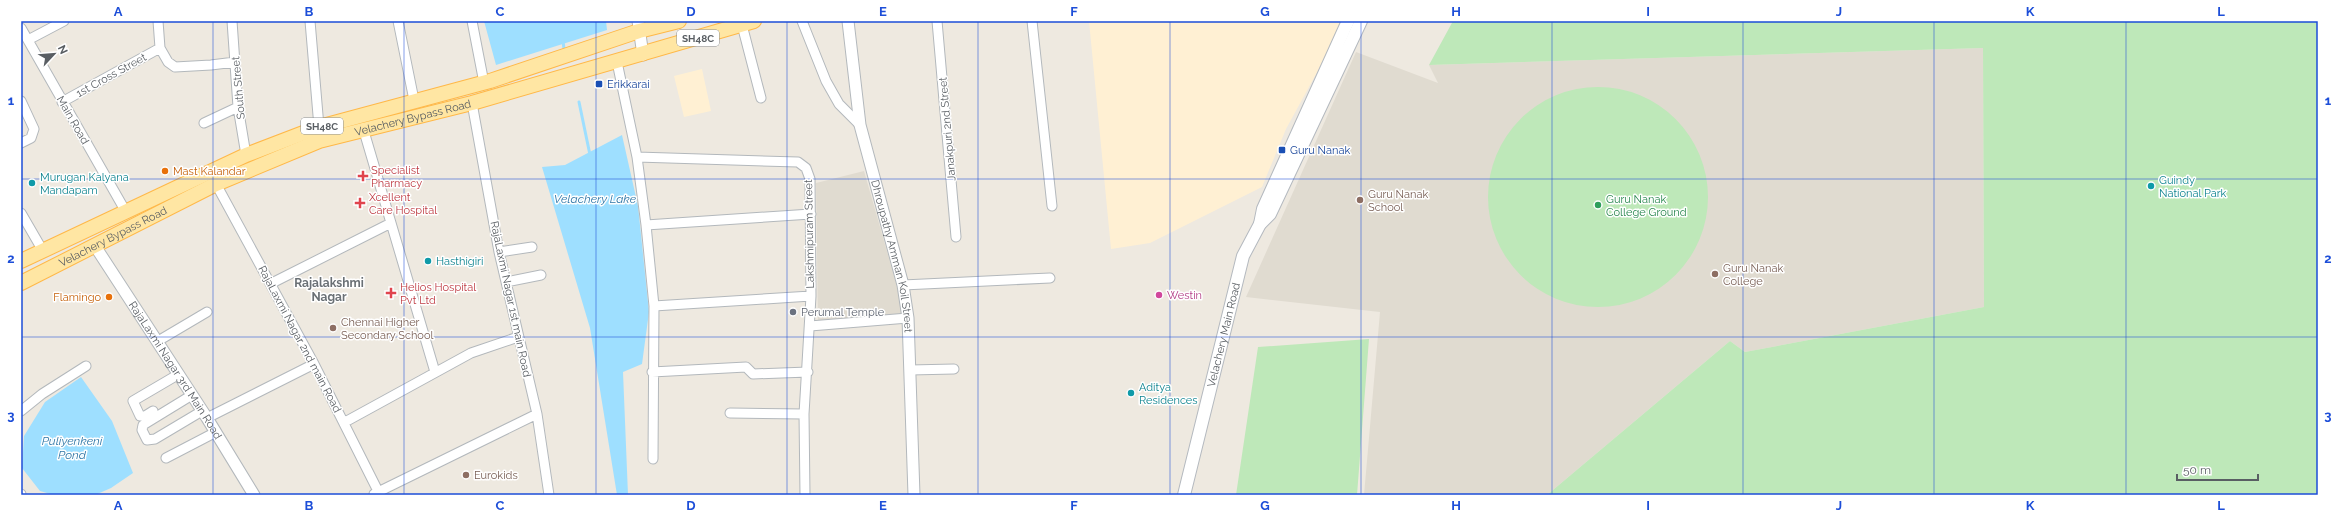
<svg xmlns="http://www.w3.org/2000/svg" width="2339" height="516" font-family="Raleway,sans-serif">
	<rect width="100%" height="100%" fill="#eee9e0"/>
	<path fill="#fff0d3" d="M 1089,21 L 1345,21 L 1286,129 L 1262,187 L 1150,243 L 1111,249 Z
		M 702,69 L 711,111 L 684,117 L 674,76 Z"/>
	<path fill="#e0dbd0" d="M 1983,48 L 1984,307 L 1745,352 L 1730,341 L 1547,495 L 1364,495 L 1380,312 L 1246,297 L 1356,52 L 1438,83 L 1429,65 Z
		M 864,171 L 907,321 L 818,322 L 816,183 Z"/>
	<path fill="#bee8b9" d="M 1453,21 L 2318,21 L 2318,495 L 1547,495 L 1730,341 L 1745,352 L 1984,307 L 1983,48 L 1429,65 Z
		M1488 197a110 110 0 1 1 220 0a110 110 0 1 1-220 0Z
		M 1369,339 L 1357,495 L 1236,495 L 1258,347 Z"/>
	<path fill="#9edfff" d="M 484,21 L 606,21 L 607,30 L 496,65 Z
		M 622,135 L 638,206 L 649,312 L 642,364 L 623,372 L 628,495 L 617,495 L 590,328 L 542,167 L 565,165 Z
		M 81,377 L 112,421 L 133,473 L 111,488 L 95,495 L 54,495 L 40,491 L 22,468 L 24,436 L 45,402 Z"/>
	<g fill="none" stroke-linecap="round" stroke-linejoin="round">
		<path stroke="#9edfff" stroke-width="3" d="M 563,41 L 564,49
			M 579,102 L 590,155"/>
		<defs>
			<path id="minor" d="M 158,21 L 160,48 L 168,62 L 175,67 L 211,65 L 235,62
				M 232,21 L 238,107 L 246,155
				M 310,21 L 319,127
				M 398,21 L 414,100
				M 472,21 L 484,83
				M 802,21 L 826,81 L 839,104 L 860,125
				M 937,21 L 956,237
				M 1032,21 L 1052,206
				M 742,25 L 761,98
				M 21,28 L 126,212
				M 28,40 L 64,21
				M 617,62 L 637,157 L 646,225 L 654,306 L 653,459
				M 21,101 L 34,129 L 31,138 L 21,143
				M 62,102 L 160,48
				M 472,103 L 499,252 L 537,414 L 549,495
				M 204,123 L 238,107
				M 363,128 L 435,372
				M 637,157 L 798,162 L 806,168 L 810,179 L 811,296 L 804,414 L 805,495
				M 216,184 L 314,364 L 380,495
				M 21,213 L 43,251
				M 646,225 L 811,214
				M 499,252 L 532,247
				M 506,282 L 541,275
				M 272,283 L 391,223
				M 903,285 L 1050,278
				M 654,306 L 811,296
				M 810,326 L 908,318
				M 158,341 L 207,312
				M 910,370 L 954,369
				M 652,372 L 746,367 L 753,374 L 808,372
				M 192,395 L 143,425 L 142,430 L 147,440 L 155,439 L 202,411
				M 21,411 L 42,394 L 86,366
				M 153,411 L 145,416 L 140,416 L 133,401 L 179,374
				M 730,413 L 804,414
				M 207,418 L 314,364
				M 345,422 L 471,353 L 518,337
				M 166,458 L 216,432
				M 21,494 L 21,495
				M 374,494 L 537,414"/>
			<g id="tertiary">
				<path d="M 638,21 L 643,55"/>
				<path id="s1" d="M 848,21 L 860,125 L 903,285 L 908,318 L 914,495"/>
				<path id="s2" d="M 95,246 L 207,418 L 254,495"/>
			</g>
			<g id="secondary">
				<path d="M 1260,224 L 1263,209 L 1348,21"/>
				<path id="s3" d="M 1184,495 L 1243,256 L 1260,224 L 1270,214 L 1361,21"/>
			</g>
			<g id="primary">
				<path d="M 21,261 L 246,155 L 319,127 L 490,81 L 639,31 L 679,21"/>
				<path id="s4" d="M 21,283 L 216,184 L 319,141 L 472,103 L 754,21"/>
			</g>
		</defs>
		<use href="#minor" stroke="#b3b8bc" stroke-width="11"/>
		<use href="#tertiary" stroke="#b3b8bc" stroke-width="13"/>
		<use href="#secondary" stroke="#b4b9bf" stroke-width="14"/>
		<use href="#primary" stroke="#ffb848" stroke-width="16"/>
		<use href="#minor" stroke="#fff" stroke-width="9"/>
		<use href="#tertiary" stroke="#fff" stroke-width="11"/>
		<use href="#secondary" stroke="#fff" stroke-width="12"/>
		<use href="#primary" stroke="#ffe6a3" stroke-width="14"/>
	</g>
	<path fill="none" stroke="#1d4ed8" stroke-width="1" stroke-opacity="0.55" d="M 213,21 L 213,495M 404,21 L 404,495M 596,21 L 596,495M 787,21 L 787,495M 978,21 L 978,495M 1170,21 L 1170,495M 1361,21 L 1361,495M 1552,21 L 1552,495M 1743,21 L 1743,495M 1934,21 L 1934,495M 2126,21 L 2126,495M 21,179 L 2318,179M 21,337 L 2318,337"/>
	<g fill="#1a4fb4" stroke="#fff" stroke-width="1.5">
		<rect x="595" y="80" width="8" height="8" rx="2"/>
		<rect x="1278" y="146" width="8" height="8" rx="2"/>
	</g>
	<g fill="#e8710a" stroke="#fff" stroke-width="1.5">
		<circle cx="165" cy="171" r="4"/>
		<circle cx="109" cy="297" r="4"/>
	</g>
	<g fill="#e0444e" stroke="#fff" stroke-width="1.5">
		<path d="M361 170h4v4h4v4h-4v4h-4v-4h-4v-4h4z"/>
		<path d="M358 197h4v4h4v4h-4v4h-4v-4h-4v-4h4z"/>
		<path d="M389 287h4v4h4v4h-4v4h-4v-4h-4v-4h4z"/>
	</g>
	<g fill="#0f9aa8" stroke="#fff" stroke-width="1.5">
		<circle cx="32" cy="183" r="4"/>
		<circle cx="2151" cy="186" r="4"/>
		<circle cx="428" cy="261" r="4"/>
		<circle cx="1131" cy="393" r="4"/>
	</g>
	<g fill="#8d6e63" stroke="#fff" stroke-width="1.5">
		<circle cx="1360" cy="200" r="4"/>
		<circle cx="1715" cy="274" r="4"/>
		<circle cx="333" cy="328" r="4"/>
		<circle cx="466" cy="475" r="4"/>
	</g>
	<circle fill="#2e9e5b" stroke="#fff" stroke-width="1.5" cx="1598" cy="205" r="4"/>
	<circle fill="#d1479c" stroke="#fff" stroke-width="1.5" cx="1159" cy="295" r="4"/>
	<circle fill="#6b7280" stroke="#fff" stroke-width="1.5" cx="793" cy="312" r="4"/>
	<g text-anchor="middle" stroke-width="3" stroke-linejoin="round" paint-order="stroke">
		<g fill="#fff" stroke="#8b8e92" stroke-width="1">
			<rect x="677" y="30" width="42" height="16" rx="3"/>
			<rect x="301" y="118" width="42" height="16" rx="3"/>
		</g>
		<g font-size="10" font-weight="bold" fill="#595e63">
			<text x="698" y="42">SH48C</text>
			<text x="322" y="130">SH48C</text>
		</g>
		<g font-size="11" fill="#595e63" stroke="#fff">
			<text transform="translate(111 75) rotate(-29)" y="4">1st Cross Street</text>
			<text transform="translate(238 88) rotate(-95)" y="4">South Street</text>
			<text dy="4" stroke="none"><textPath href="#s4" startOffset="427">Velachery Bypass Road</textPath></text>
			<text transform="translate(73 120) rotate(60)" y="4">Main Road</text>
			<text transform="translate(947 129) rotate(-95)" y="4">Janakpuri 2nd Street</text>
			<text transform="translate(809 234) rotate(-91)" y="4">Lakshmipuram Street</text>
			<text dy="4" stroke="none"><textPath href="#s4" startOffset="103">Velachery Bypass Road</textPath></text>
			<text dy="4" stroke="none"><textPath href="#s1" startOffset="240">Dhroupathy Amman Koil Street</textPath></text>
			<text transform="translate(511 299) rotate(78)" y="4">RajaLaxmi Nagar 1st main Road</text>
			<text dy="4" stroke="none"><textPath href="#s3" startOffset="165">Velachery Main Road</textPath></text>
			<text transform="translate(300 339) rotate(62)" y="4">RajaLaxmi Nagar 2nd main Road</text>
			<text dy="4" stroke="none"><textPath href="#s2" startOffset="148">RajaLaxmi Nagar 3rd Main Road</textPath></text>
		</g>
		<g font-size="11" fill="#164399" stroke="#fff" text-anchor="start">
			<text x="607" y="88">Erikkarai</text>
			<text x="1290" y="154">Guru Nanak</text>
		</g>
		<g font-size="11" fill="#be3a42" stroke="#fff" text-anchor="start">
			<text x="371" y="174">Specialist<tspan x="371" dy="13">Pharmacy</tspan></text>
			<text x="369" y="201">Xcellent<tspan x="369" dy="13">Care Hospital</tspan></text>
			<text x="400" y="291">Helios Hospital<tspan x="400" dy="13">Pvt Ltd</tspan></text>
		</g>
		<g font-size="11" fill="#c56008" stroke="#fff" text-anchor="start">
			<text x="173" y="175">Mast Kalandar</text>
			<text x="101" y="301" text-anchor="end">Flamingo</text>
		</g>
		<g font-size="11" fill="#0d838f" stroke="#fff" text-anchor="start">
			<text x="40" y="181">Murugan Kalyana<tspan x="40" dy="13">Mandapam</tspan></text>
			<text x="2159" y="184">Guindy<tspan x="2159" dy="13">National Park</tspan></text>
			<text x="436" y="265">Hasthigiri</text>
			<text x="1139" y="391">Aditya<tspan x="1139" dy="13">Residences</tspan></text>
		</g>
		<g font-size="11" fill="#785e54" stroke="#fff" text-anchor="start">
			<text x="1368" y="198">Guru Nanak<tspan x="1368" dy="13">School</tspan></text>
			<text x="1723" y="272">Guru Nanak<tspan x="1723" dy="13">College</tspan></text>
			<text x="341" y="326">Chennai Higher<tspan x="341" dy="13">Secondary School</tspan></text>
			<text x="474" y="479">Eurokids</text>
		</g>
		<g font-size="11" fill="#27864d" stroke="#fff" text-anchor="start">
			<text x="1606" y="203">Guru Nanak<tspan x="1606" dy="13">College Ground</tspan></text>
		</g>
		<g font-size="11" fill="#b23c85" stroke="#fff" text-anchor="start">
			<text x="1167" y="299">Westin</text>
		</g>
		<g font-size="11" fill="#5b616d" stroke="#fff" text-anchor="start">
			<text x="801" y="316">Perumal Temple</text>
		</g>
		<g font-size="12" font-style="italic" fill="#2f77a7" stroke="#fff">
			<text x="595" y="203">Velachery Lake</text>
			<text x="72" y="445">Puliyenkeni<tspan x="72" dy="14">Pond</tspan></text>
		</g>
		<g font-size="12" font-weight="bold" fill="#6a7075" stroke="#fff">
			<text x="329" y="287">Rajalakshmi<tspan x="329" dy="14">Nagar</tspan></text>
		</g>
	</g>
	<rect width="2339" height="516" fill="none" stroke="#ffffff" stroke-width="44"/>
	<g transform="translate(54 54) rotate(64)" stroke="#ffffff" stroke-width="3" paint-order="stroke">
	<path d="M0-3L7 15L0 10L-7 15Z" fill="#595e63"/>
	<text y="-6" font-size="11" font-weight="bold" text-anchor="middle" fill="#595e63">N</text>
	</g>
	<path d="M2177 474v6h81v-6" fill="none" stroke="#595e63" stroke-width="2"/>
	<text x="2183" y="474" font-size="12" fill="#595e63" stroke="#ffffff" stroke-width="3" paint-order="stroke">50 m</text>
	<rect x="22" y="22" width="2295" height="472" fill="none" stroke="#1d4ed8" stroke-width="1.5"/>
	<g font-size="13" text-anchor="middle" font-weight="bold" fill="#1d4ed8">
		<text x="118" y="16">A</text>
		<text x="309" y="16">B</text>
		<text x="500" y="16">C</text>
		<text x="691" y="16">D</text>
		<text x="883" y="16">E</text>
		<text x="1074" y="16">F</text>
		<text x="1265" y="16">G</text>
		<text x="1456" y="16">H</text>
		<text x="1648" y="16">I</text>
		<text x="1839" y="16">J</text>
		<text x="2030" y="16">K</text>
		<text x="2221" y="16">L</text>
		<text x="11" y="105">1</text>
		<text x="2328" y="105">1</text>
		<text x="11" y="263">2</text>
		<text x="2328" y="263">2</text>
		<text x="11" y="420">3</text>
		<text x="2328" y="420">3</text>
		<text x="118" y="510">A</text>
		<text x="309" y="510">B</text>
		<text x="500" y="510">C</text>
		<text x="691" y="510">D</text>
		<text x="883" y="510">E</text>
		<text x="1074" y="510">F</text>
		<text x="1265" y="510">G</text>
		<text x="1456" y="510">H</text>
		<text x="1648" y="510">I</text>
		<text x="1839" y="510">J</text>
		<text x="2030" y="510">K</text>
		<text x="2221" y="510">L</text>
	</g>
</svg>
